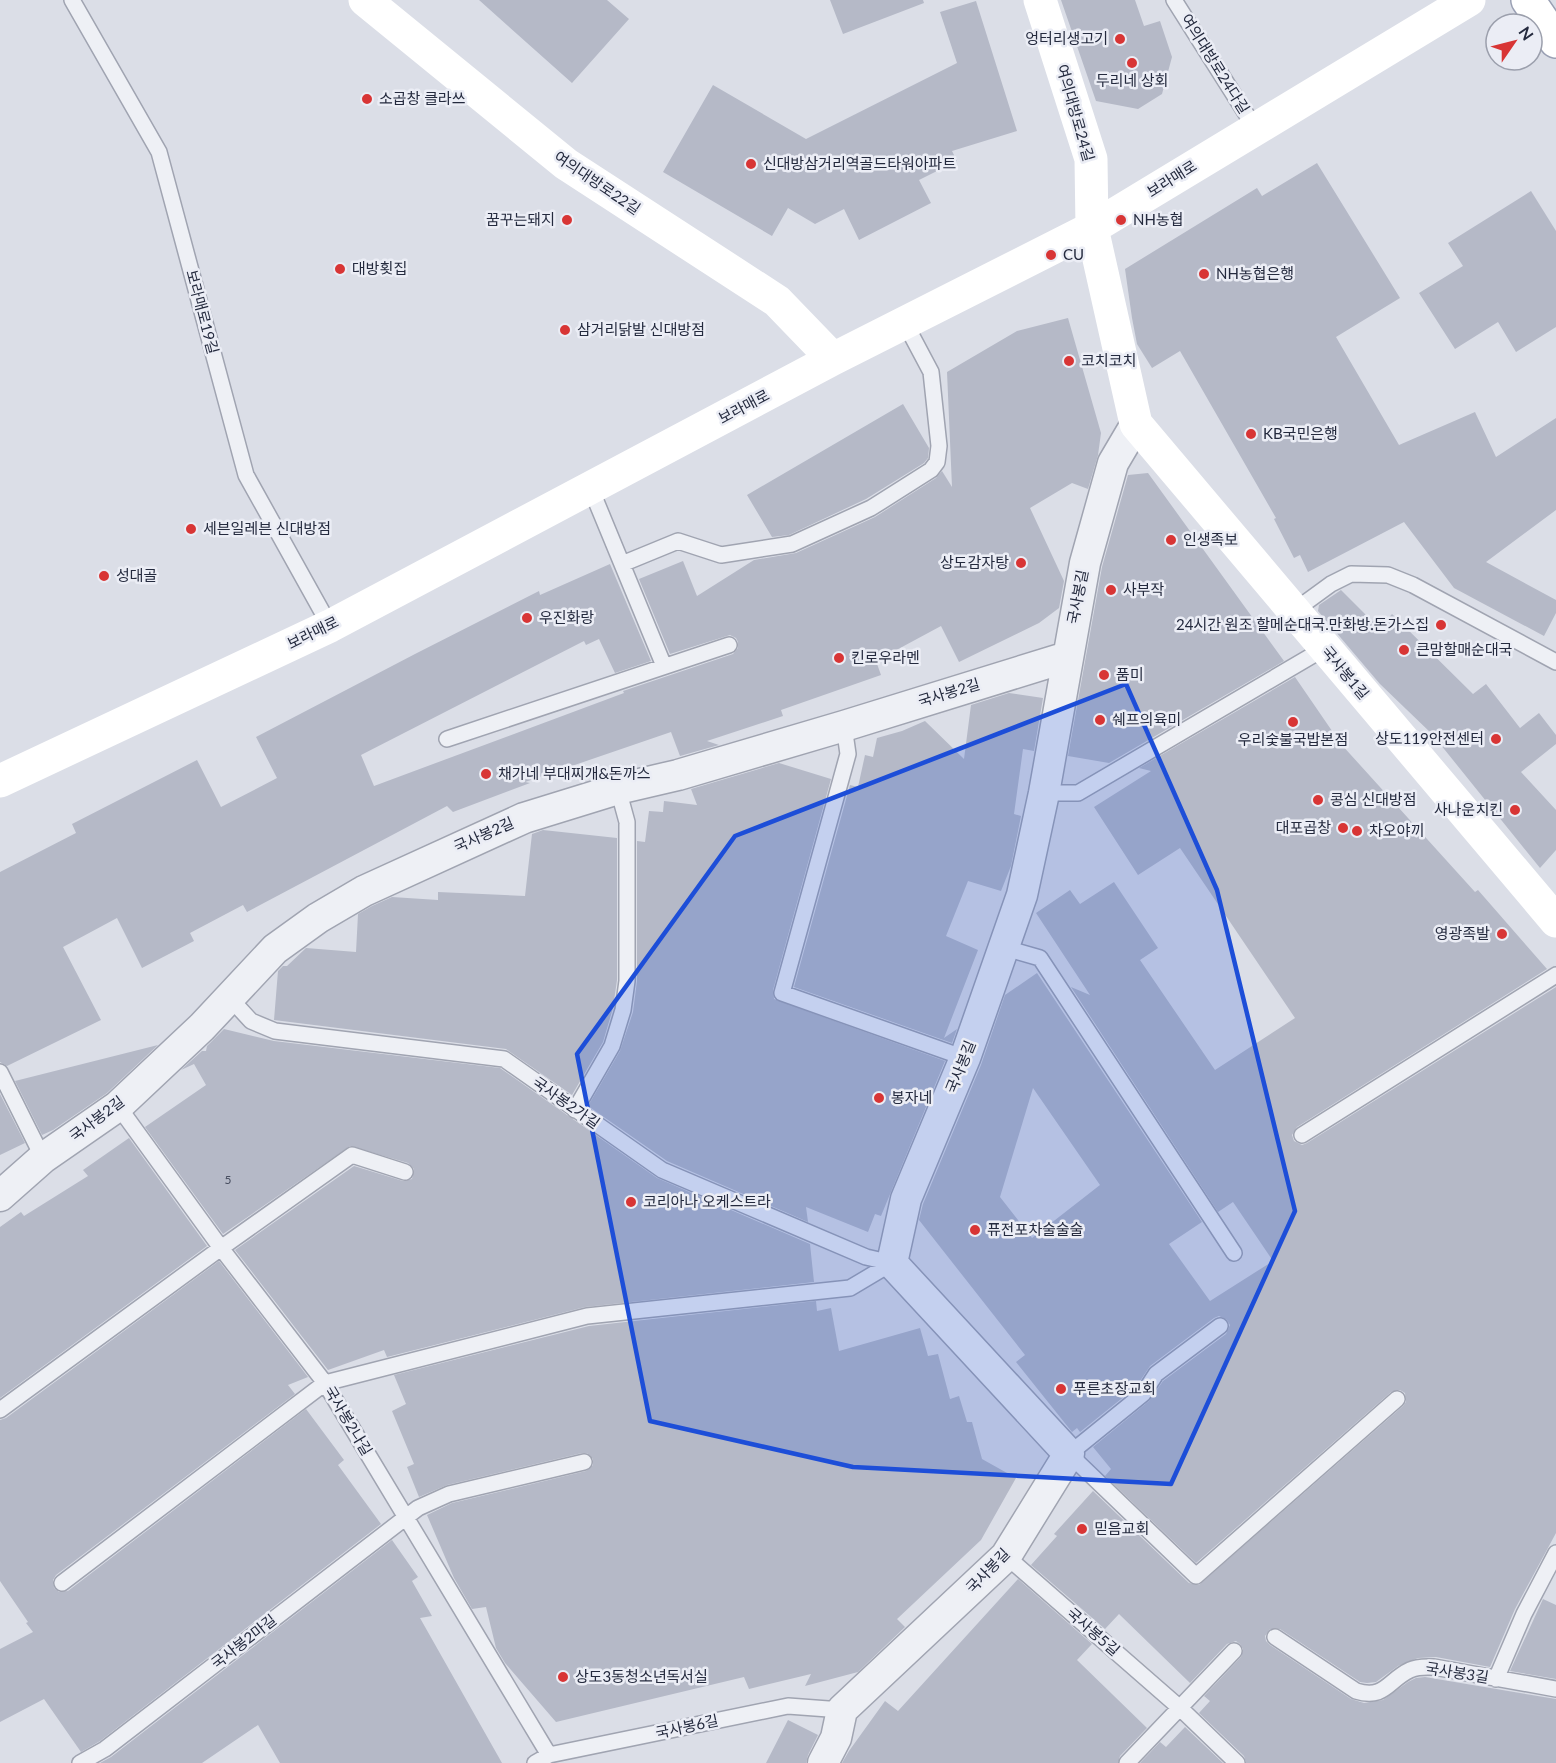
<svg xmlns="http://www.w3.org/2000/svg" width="1556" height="1763" font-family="Lato,'Noto Sans KR',sans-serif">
	<rect width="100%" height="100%" fill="#dbdee7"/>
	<path fill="#b5b9c7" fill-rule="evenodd" d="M 479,0 L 607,0 L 629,19 L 572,83 Z
		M 830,0 L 923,0 L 924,3 L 843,34 Z
		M 1061,0 L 1135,0 L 1144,26 L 1160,21 L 1172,57 L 1162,94 L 1138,109 L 1096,101 Z
		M 976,1 L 1017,131 L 952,151 L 957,161 L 919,180 L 931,203 L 859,240 L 844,209 L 815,224 L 788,208 L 772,236 L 663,172 L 713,85 L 806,139 L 957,63 L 940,12 Z
		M 1317,163 L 1400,298 L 1336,337 L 1399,445 L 1475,412 L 1496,457 L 1556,418 L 1556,510 L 1486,562 L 1556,600 L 1556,613 L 1544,636 L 1454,588 L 1404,522 L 1308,572 L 1300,555 L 1294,558 L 1274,519 L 1276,518 L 1180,351 L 1152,368 L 1137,344 L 1132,318 L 1125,269 L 1257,188 L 1262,196 Z
		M 1531,191 L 1556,231 L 1556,327 L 1516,352 L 1498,322 L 1455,349 L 1419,293 L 1463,266 L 1448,243 Z
		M 1068,318 L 1101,433 L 1098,455 L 1088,489 L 1072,483 L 1030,508 L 1064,581 L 1059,608 L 1039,623 L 959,662 L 941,626 L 876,661 L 881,675 L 781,710 L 783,716 L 707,741 L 719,745 L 680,756 L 671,732 L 525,782 L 530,783 L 453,812 L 447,806 L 247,912 L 243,905 L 190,933 L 194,941 L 142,968 L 117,918 L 63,947 L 101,1020 L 7,1066 L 0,1062 L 0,872 L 76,833 L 72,824 L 197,760 L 221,807 L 277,778 L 256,737 L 415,654 L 539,591 L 540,595 L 610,564 L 651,661 L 615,673 L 599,639 L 586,645 L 584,641 L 361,755 L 374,786 L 624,693 L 623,691 L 733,654 L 738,648 L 738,642 L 736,638 L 730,635 L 670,654 L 639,579 L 683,561 L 697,596 L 754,560 L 796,553 L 875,517 L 936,478 L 942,471 L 952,487 L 947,372 L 1017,331 Z
		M 903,404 L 929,448 L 928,458 L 924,463 L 866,499 L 789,535 L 772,537 L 747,495 Z
		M 1148,473 L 1284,661 L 1109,763 L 1068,756 L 1102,567 L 1128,475 Z
		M 1341,590 L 1373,622 L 1378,617 L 1384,623 L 1392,614 L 1473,694 L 1486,684 L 1520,728 L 1539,713 L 1556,735 L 1556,744 L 1521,772 L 1556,810 L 1556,850 L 1540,868 L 1432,734 L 1380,684 L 1318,611 L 1319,605 Z
		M 1295,677 L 1341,744 L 1475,892 L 1478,890 L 1547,969 L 1297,1127 L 1292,1135 L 1294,1141 L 1302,1145 L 1307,1143 L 1556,987 L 1556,1533 L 1515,1609 L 1490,1667 L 1436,1657 L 1418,1658 L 1398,1666 L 1376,1682 L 1367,1683 L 1360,1682 L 1280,1629 L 1270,1629 L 1265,1636 L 1266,1641 L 1270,1645 L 1351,1699 L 1364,1703 L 1383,1700 L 1408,1682 L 1416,1678 L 1425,1677 L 1556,1699 L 1556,1763 L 1246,1763 L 1244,1756 L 1199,1713 L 1210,1701 L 1204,1696 L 1241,1657 L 1243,1649 L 1240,1644 L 1236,1641 L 1227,1644 L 1190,1683 L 1119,1614 L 1105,1629 L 1031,1565 L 1057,1536 L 1054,1534 L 1093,1491 L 1189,1583 L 1199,1585 L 1403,1406 L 1406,1402 L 1405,1393 L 1400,1390 L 1391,1392 L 1196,1563 L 1105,1476 L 1111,1469 L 1093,1447 L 1149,1401 L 1163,1381 L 1226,1334 L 1230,1325 L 1227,1320 L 1219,1316 L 1214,1318 L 1150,1366 L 1136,1387 L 1080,1432 L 1077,1428 L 1072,1432 L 1016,1362 L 1025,1355 L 919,1220 L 923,1204 L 981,1065 L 1005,995 L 1037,973 L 1202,1222 L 1169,1244 L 1210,1301 L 1273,1261 L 1233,1202 L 1218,1212 L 1071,987 L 1090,995 L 1036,913 L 1070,890 L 1080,904 L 1114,882 L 1158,948 L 1140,960 L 1215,1070 L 1295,1018 L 1180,848 L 1138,875 L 1094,807 L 1151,771 L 1139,768 ZM 1033,1088 L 1100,1185 L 1032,1238 L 1000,1197 Z
		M 1009,693 L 1043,698 L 1034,751 L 1023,749 L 1014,814 L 1021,816 L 1011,866 L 1001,891 L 968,881 L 946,936 L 978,950 L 944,1038 L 957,1029 L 952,1043 L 794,987 L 850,785 L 858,787 L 865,755 L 873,757 L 877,738 L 902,731 L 925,721 L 964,759 L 971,705 Z
		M 779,763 L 831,779 L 773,990 L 774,999 L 945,1061 L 881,1216 L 875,1214 L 868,1232 L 806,1207 L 808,1222 L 667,1161 L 588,1106 L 620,1051 L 633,1012 L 637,981 L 637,841 L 645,842 L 649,811 L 663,812 L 664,801 L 697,805 L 691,789 Z
		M 543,830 L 617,838 L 617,980 L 613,1008 L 603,1042 L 572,1095 L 506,1049 L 274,1020 L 278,971 L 283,966 L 287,966 L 306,948 L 356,952 L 358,914 L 372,906 L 392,897 L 438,900 L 438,892 L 525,896 L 532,834 Z
		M 224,1029 L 274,1041 L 500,1068 L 657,1178 L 810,1244 L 814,1282 L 585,1307 L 387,1357 L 384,1350 L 328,1370 L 235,1250 L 354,1166 L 403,1181 L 412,1179 L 414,1169 L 408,1163 L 350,1146 L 223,1234 L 145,1127 L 206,1085 L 194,1064 L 181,1070 L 202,1051 L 206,1051 L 207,1046 Z
		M 158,1045 L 107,1093 L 53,1130 L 42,1135 L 15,1081 Z
		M 0,1094 L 25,1143 L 0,1155 Z
		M 129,1138 L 207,1246 L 0,1398 L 0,1227 L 21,1212 L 24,1216 L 88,1176 L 83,1170 Z
		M 219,1261 L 308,1377 L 288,1385 L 295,1394 L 56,1575 L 53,1580 L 54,1588 L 59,1592 L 68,1591 L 306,1409 L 344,1460 L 338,1465 L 381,1524 L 100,1741 L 81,1752 L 44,1699 L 0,1722 L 0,1649 L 33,1632 L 26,1623 L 28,1622 L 0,1581 L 0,1420 L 6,1418 Z
		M 816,1301 L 817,1311 L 831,1308 L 839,1351 L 920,1328 L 928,1356 L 938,1354 L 950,1399 L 959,1396 L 967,1422 L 972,1422 L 982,1459 L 1016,1478 L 981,1540 L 897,1619 L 905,1627 L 858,1672 L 805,1686 L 811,1674 L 749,1689 L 744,1677 L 556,1722 L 505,1663 L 496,1648 L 486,1607 L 472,1609 L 454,1578 L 427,1515 L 452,1503 L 586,1471 L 593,1465 L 593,1459 L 587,1453 L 582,1453 L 447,1485 L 419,1497 L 407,1467 L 414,1464 L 392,1411 L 406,1404 L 394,1375 L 589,1326 Z
		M 392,1540 L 418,1577 L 412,1581 L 432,1616 L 420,1618 L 502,1763 L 280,1763 L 258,1725 L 202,1763 L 100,1763 L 111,1757 Z
		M 1018,1579 L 1092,1644 L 1077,1660 L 1147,1728 L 1120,1756 L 1118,1763 L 842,1763 L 849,1751 L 885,1701 L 898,1711 Z
		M 1543,1599 L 1556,1605 L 1556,1679 L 1510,1671 Z
		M 788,1720 L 818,1735 L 808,1755 L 806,1763 L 766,1763 Z
		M 1185,1727 L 1223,1763 L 1140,1763 L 1160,1742 L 1166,1747 Z"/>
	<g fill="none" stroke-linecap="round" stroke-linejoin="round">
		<defs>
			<path id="lane" d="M 72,0 L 159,152 L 246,475 L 330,626
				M 1174,0 L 1255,128
				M 591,489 L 664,666
				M 622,564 L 678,541 L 721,555 L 792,544 L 871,508 L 931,470 L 937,462 L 939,446 L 931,372 L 905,323
				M 1294,611 L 1331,584 L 1351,574 L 1388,575 L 1413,585 L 1556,662
				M 844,726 L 848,754 L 782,993 L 965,1058
				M 447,739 L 729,645
				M 1044,793 L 1078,793 L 1325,648
				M 1005,948 L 1040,958 L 1234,1253
				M 229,997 L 251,1021 L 275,1031 L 504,1059 L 662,1170 L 866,1257 L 892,1263
				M 0,1072 L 43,1158
				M 118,1106 L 221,1248 L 325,1383 L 549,1755
				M 575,1110 L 612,1046 L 623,1010 L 627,981 L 627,822 L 618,789
				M 1302,1135 L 1556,975
				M 1220,1326 L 1156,1374 L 1143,1394 L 1069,1454 L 1196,1576 L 1397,1399
				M 0,1410 L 221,1248 L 352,1155 L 405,1172
				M 1006,1556 L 1180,1708 L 1237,1763
				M 62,1583 L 325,1383 L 587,1316 L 850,1288 L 892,1263
				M 1275,1637 L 1356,1691 C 1385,1700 1388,1680 1410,1670 C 1418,1666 1426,1667 1434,1667 L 1556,1689
				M 1496,1679 L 1524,1614 L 1556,1553
				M 80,1763 L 105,1749 L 418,1508 L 449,1494 L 584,1462
				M 535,1763 L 549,1755 L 788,1706 L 842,1710
				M 1127,1763 L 1234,1651"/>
			<path id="street" d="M 0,1196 L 43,1158 L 118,1106 L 202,1027 L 275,949 L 318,918 L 364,891 L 524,818 L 618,789 L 678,775 L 844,726 L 1067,657
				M 823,1763 L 836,1738 L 842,1710 L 1006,1556 L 1069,1454 L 892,1263 L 906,1199 L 965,1058 L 1022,895 L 1044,793 L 1085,563 L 1113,463 L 1136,424"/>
			<path id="primary" d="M 1528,0 L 1556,41"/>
		</defs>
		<use href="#lane" stroke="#a0a4b1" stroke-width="18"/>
		<use href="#street" stroke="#a0a4b1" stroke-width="33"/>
		<use href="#primary" stroke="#9aa0b4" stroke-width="36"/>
		<use href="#lane" stroke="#eef0f5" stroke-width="15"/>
		<use href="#street" stroke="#eef0f5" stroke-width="30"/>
		<path stroke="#fff" stroke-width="33" d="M 365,0 L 566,164 L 777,301 L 833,359
			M 1040,0 L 1091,159 L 1092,228 L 1136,424 L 1556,921
			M 0,781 L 330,626 L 833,359 L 1092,228 L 1469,0"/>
		<use href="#primary" stroke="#fff" stroke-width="33"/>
	</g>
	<path fill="#1d4ed8" fill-opacity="0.2" stroke="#1d4ed8" stroke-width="4.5" stroke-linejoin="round" d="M 1126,684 L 1217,890 L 1295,1211 L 1171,1484 L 853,1467 L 650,1421 L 577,1054 L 735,836 Z"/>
	<g fill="#d83535" stroke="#ebedf5" stroke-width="2">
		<circle cx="1120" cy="39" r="6"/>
		<circle cx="1132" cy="63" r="6"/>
		<circle cx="367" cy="99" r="6"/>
		<circle cx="751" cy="164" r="6"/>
		<circle cx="567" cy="220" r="6"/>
		<circle cx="1121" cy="220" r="6"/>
		<circle cx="1051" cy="255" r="6"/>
		<circle cx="340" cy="269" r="6"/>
		<circle cx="1204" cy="274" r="6"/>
		<circle cx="565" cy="330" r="6"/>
		<circle cx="1069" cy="361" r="6"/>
		<circle cx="1251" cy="434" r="6"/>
		<circle cx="191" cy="529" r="6"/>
		<circle cx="1171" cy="540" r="6"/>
		<circle cx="1021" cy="563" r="6"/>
		<circle cx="104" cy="576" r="6"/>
		<circle cx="1111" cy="590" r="6"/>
		<circle cx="527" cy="618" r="6"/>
		<circle cx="1441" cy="625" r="6"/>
		<circle cx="1404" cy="650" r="6"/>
		<circle cx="839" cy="658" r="6"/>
		<circle cx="1104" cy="675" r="6"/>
		<circle cx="1100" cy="720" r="6"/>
		<circle cx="1293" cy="722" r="6"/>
		<circle cx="1496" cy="739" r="6"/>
		<circle cx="486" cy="774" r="6"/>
		<circle cx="1318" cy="800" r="6"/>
		<circle cx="1515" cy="810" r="6"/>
		<circle cx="1343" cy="828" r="6"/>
		<circle cx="1357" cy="831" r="6"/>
		<circle cx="1502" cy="934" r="6"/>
		<circle cx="879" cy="1098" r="6"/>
		<circle cx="631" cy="1202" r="6"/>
		<circle cx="975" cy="1230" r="6"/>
		<circle cx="1061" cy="1389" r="6"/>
		<circle cx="1082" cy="1529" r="6"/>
		<circle cx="563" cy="1677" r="6"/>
	</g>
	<g text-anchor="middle" stroke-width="5" stroke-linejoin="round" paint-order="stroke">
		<g font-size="12" fill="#484e60">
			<text x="228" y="1184">5</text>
		</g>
		<g font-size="15" fill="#242a3e" stroke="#ebedf5" text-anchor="start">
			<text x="1108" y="44" text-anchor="end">엉터리생고기</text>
			<text x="1132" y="86" text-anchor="middle">두리네 상회</text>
			<text x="379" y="104">소곱창 클라쓰</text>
			<text x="763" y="169">신대방삼거리역골드타워아파트</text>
			<text x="555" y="225" text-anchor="end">꿈꾸는돼지</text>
			<text x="1133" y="225">NH농협</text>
			<text x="1063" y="260">CU</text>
			<text x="352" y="274">대방횟집</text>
			<text x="1216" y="279">NH농협은행</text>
			<text x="577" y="335">삼거리닭발 신대방점</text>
			<text x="1081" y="366">코치코치</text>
			<text x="1263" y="439">KB국민은행</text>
			<text x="203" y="534">세븐일레븐 신대방점</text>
			<text x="1183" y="545">인생족보</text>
			<text x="1009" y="568" text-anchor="end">상도감자탕</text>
			<text x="116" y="581">성대골</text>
			<text x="1123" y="595">사부작</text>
			<text x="539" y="623">우진화랑</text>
			<text x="1429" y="630" text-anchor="end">24시간 원조 할메순대국.만화방.돈가스집</text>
			<text x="1416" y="655">큰맘할매순대국</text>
			<text x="851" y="663">킨로우라멘</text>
			<text x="1116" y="680">품미</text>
			<text x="1112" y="725">쉐프의육미</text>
			<text x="1484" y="744" text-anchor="end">상도119안전센터</text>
			<text x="1293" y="745" text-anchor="middle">우리숯불국밥본점</text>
			<text x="498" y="779">채가네 부대찌개&amp;돈까스</text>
			<text x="1330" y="805">콩심 신대방점</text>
			<text x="1503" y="815" text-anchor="end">사나운치킨</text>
			<text x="1331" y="833" text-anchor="end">대포곱창</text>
			<text x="1369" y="836">차오야끼</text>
			<text x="1490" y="939" text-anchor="end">영광족발</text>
			<text x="891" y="1103">봉자네</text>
			<text x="643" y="1207">코리아나 오케스트라</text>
			<text x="987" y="1235">퓨전포차술술술</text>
			<text x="1073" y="1394">푸른초장교회</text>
			<text x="1094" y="1534">믿음교회</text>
			<text x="575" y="1682">상도3동청소년독서실</text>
		</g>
		<g font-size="15" fill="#242a3e" stroke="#ebedf5">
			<text transform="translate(1215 64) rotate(58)" y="5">여의대방로24다길</text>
			<text transform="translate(1075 113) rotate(74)" y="5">여의대방로24길</text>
			<text transform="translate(1172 179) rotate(-32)" y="5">보라매로</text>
			<text transform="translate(597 183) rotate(34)" y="5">여의대방로22길</text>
			<text transform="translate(202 312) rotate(75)" y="5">보라매로19길</text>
			<text transform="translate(744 407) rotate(-28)" y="5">보라매로</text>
			<text transform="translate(1078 597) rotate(-79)" y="5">국사봉길</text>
			<text transform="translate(313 633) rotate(-26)" y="5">보라매로</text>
			<text transform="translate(1345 673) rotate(50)" y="5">국사봉1길</text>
			<text transform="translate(949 693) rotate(-17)" y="5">국사봉2길</text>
			<text transform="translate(484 835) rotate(-24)" y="5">국사봉2길</text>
			<text transform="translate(961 1067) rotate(-68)" y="5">국사봉길</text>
			<text transform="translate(566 1103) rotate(35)" y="5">국사봉2가길</text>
			<text transform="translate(97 1119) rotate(-37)" y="5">국사봉2길</text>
			<text transform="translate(348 1421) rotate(59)" y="5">국사봉2나길</text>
			<text transform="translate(988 1571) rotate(-46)" y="5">국사봉길</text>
			<text transform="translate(1093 1632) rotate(41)" y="5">국사봉5길</text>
			<text transform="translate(244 1642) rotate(-38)" y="5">국사봉2마길</text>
			<text transform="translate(1457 1673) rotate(9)" y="5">국사봉3길</text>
			<text transform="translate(687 1727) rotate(-12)" y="5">국사봉6길</text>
		</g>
	</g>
	<g transform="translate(1514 42) rotate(55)"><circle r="28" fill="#ebedf5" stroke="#9b9fac" stroke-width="1.5"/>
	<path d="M0-4.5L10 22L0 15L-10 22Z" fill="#d83535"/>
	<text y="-9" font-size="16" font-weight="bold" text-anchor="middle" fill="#242a3e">N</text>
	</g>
</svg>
